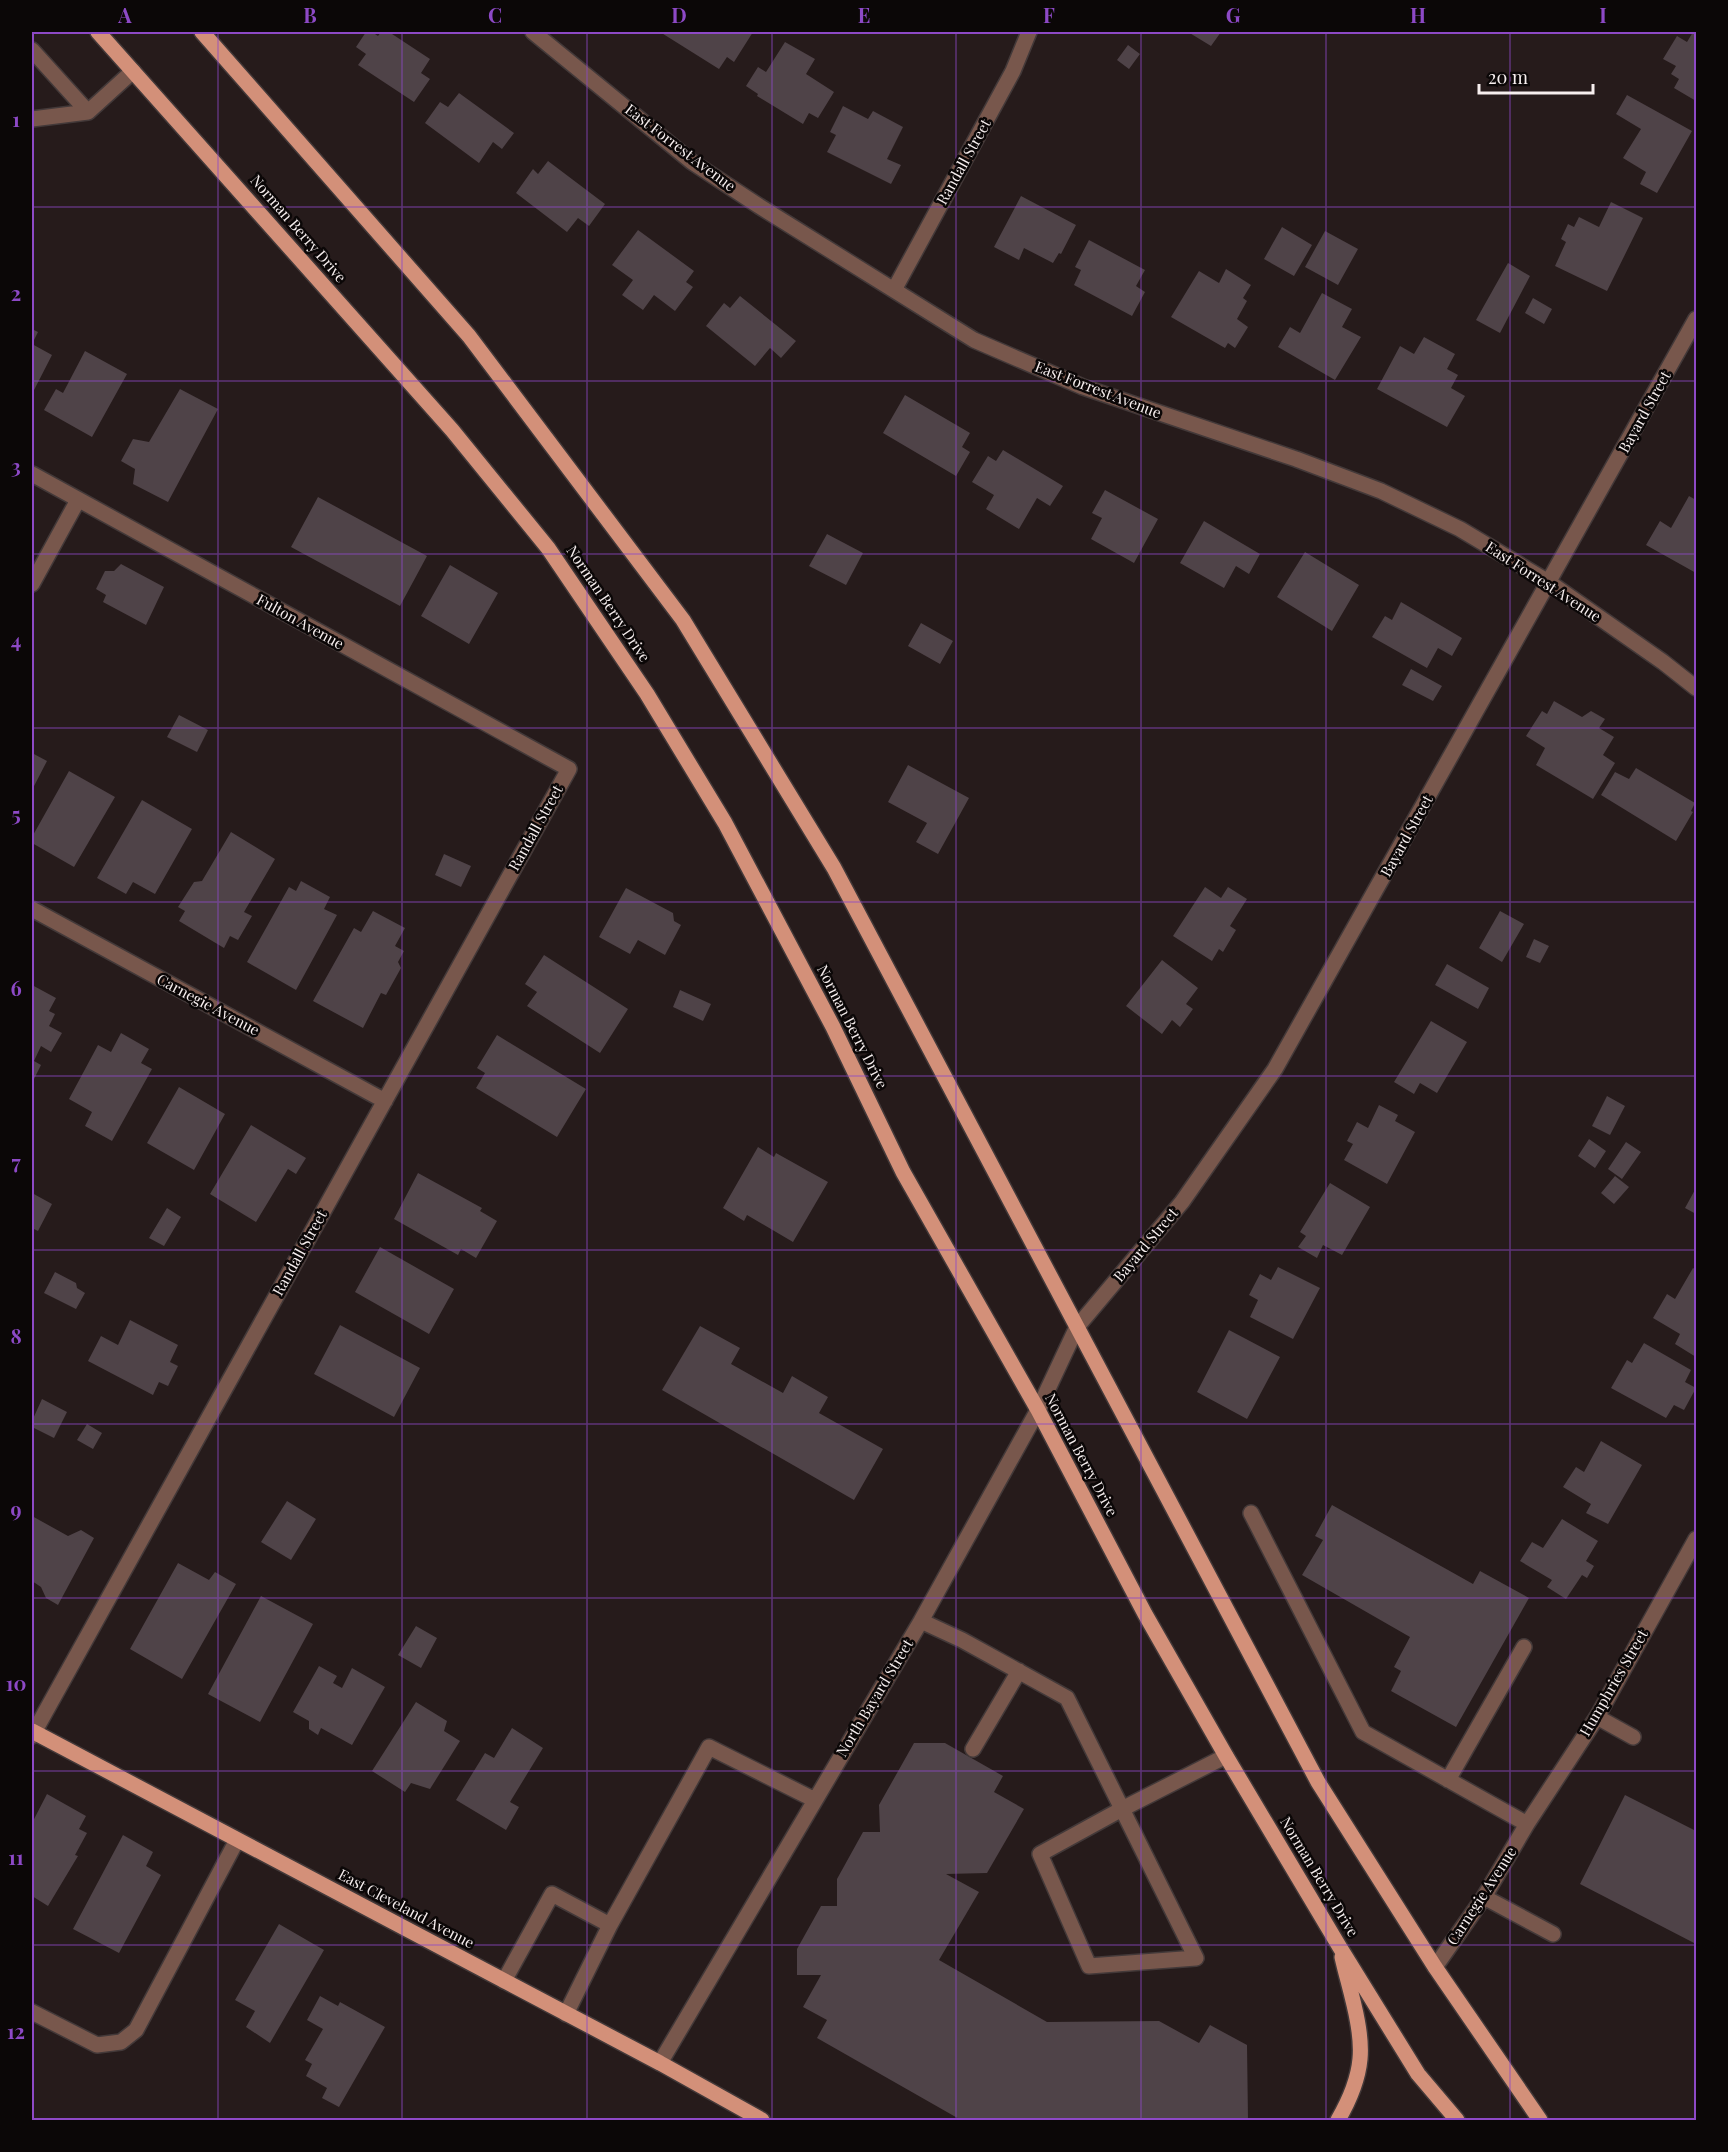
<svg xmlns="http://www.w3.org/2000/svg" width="1728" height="2152" font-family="'Playfair Display',serif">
	<rect width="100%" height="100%" fill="#261b1b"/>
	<path fill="#4f4348" d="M 366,32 L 372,32 L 378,36 L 381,32 L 389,32 L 430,59 L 421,73 L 430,79 L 414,102 L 358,65 L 366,54 L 356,47 Z
		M 660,32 L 753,32 L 734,62 L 727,57 L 719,69 Z
		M 1188,32 L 1221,32 L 1211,46 Z
		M 1693,32 L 1696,32 L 1696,101 L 1674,88 L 1679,79 L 1671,74 L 1676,66 L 1663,59 L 1677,36 L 1687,42 Z
		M 785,42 L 815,59 L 806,74 L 834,92 L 818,118 L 809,113 L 803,124 L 757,96 L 758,94 L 746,86 L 758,67 L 766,72 Z
		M 1128,45 L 1140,54 L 1129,69 L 1117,60 Z
		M 459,93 L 514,133 L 502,149 L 493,142 L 479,163 L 425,123 L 440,102 L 448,107 Z
		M 1627,95 L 1692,131 L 1657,193 L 1640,184 L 1646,172 L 1623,158 L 1641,129 L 1616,114 Z
		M 843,106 L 868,119 L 873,111 L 903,127 L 887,159 L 901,165 L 891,184 L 827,152 L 836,135 L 830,132 Z
		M 548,161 L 605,204 L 589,226 L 578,218 L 567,232 L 516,193 L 533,169 L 538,174 Z
		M 1021,196 L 1076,225 L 1061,254 L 1059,253 L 1053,263 L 1024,248 L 1019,260 L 994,247 Z
		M 1611,202 L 1643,218 L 1607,291 L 1555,266 L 1566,242 L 1561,239 L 1568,224 L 1574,227 L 1579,217 L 1599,227 Z
		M 1282,227 L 1312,245 L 1294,276 L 1264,259 Z
		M 638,230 L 694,271 L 686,282 L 693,287 L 675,311 L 654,295 L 643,310 L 622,295 L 633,280 L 612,265 Z
		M 1325,231 L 1358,249 L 1338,285 L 1305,267 Z
		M 1089,240 L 1145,270 L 1136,286 L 1145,292 L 1132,316 L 1074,285 L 1081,270 L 1075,267 Z
		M 1508,263 L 1530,276 L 1500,333 L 1476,320 Z
		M 1226,269 L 1251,285 L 1243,298 L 1247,301 L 1237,319 L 1248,327 L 1235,348 L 1228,343 L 1225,348 L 1171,317 L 1199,271 L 1219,283 Z
		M 1322,293 L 1352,309 L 1342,327 L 1361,337 L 1335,380 L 1278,347 L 1290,327 L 1300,333 Z
		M 740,296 L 796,341 L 781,358 L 770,348 L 755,366 L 706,326 L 724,303 L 730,308 Z
		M 1533,298 L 1552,309 L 1544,324 L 1525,313 Z
		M 32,329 L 38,332 L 32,344 L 52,355 L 32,394 Z
		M 1424,337 L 1455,354 L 1447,369 L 1458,375 L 1451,388 L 1465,396 L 1447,427 L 1377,389 L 1400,346 L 1414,354 Z
		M 85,351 L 127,374 L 92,437 L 44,410 L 56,389 L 63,393 Z
		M 180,389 L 218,409 L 168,502 L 133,484 L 135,469 L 121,461 L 133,439 L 149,442 Z
		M 905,395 L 970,433 L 962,447 L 970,452 L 956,476 L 883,433 Z
		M 1003,450 L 1063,486 L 1050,506 L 1037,498 L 1019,529 L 986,509 L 994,495 L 972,482 L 988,456 L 996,461 Z
		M 1105,490 L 1158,519 L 1134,563 L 1091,539 L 1102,518 L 1092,513 Z
		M 1689,496 L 1696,500 L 1696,573 L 1646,545 L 1660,521 L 1671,528 Z
		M 318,497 L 427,556 L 400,606 L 291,547 Z
		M 1204,521 L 1260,554 L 1249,574 L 1236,566 L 1224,588 L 1180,563 Z
		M 827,534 L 863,553 L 846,585 L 809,566 Z
		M 1305,552 L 1359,585 L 1332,631 L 1277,597 Z
		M 121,564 L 164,587 L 146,625 L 103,602 L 106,595 L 96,589 L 105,571 L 114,571 Z
		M 450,565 L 498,593 L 469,644 L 421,616 Z
		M 1401,602 L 1462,638 L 1452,656 L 1438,648 L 1427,668 L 1372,637 L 1385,616 L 1392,620 Z
		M 921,623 L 953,641 L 940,664 L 908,646 Z
		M 1411,669 L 1442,686 L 1433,701 L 1402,685 Z
		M 1554,701 L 1582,717 L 1591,711 L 1605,719 L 1599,728 L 1614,737 L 1603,755 L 1615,763 L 1593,799 L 1536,765 L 1545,748 L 1526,736 L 1542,711 L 1547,714 Z
		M 179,715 L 208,730 L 197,752 L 167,737 Z
		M 32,753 L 47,761 L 32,790 Z
		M 908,765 L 969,798 L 938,854 L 916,842 L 927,823 L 888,802 Z
		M 1636,768 L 1695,803 L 1691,811 L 1693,812 L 1676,841 L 1601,795 L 1615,772 L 1629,779 Z
		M 69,771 L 115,797 L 74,867 L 32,843 L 32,837 Z
		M 142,800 L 192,829 L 155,894 L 133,882 L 126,894 L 97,878 Z
		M 231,832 L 275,859 L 244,912 L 252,916 L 238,940 L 230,936 L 224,948 L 179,921 L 185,911 L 178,907 L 194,882 L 202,881 Z
		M 444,854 L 471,866 L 461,887 L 435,875 Z
		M 301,881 L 330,897 L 324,909 L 337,915 L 296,990 L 247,962 L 289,887 L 296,891 Z
		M 1205,887 L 1221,898 L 1228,887 L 1247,899 L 1230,926 L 1236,930 L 1223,952 L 1219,949 L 1212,961 L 1173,936 Z
		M 626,888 L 673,913 L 674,921 L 681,925 L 665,955 L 638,940 L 630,954 L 599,937 Z
		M 373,911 L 405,928 L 395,946 L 404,951 L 398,962 L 401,968 L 386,995 L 381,993 L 363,1028 L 313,1001 L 354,928 L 361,932 Z
		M 1500,911 L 1524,924 L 1502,962 L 1479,948 Z
		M 1534,939 L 1549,946 L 1540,963 L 1526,957 Z
		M 544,955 L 628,1009 L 600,1053 L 527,1006 L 537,992 L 525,984 Z
		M 1162,960 L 1198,988 L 1186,1004 L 1193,1009 L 1180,1027 L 1172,1020 L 1162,1034 L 1126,1006 Z
		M 1447,964 L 1489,988 L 1478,1009 L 1435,985 Z
		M 32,985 L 56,998 L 49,1011 L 55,1014 L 49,1026 L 62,1033 L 51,1052 L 41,1046 L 34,1061 L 41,1065 L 32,1083 Z
		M 680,990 L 711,1004 L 703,1021 L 673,1007 Z
		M 1431,1021 L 1467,1042 L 1437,1093 L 1420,1083 L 1414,1094 L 1394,1082 Z
		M 121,1033 L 149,1049 L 141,1063 L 152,1069 L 112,1141 L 85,1126 L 92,1112 L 69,1099 L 98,1045 L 111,1052 Z
		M 497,1035 L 586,1089 L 557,1137 L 476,1088 L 485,1073 L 477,1068 Z
		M 179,1087 L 225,1114 L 194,1170 L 147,1143 Z
		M 1607,1096 L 1625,1106 L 1610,1135 L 1592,1126 Z
		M 1379,1105 L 1398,1115 L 1395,1121 L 1415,1132 L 1387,1184 L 1344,1160 L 1353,1144 L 1347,1141 L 1357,1122 L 1368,1128 Z
		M 251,1125 L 306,1158 L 296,1174 L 288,1169 L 256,1222 L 210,1194 Z
		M 1589,1139 L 1606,1151 L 1595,1168 L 1578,1156 Z
		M 1626,1142 L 1641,1152 L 1622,1179 L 1608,1169 Z
		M 758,1147 L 774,1157 L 776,1153 L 828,1182 L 793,1242 L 747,1215 L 744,1221 L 723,1208 Z
		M 418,1173 L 482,1208 L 480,1211 L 497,1221 L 476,1258 L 461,1249 L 458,1255 L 394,1219 Z
		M 1615,1176 L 1629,1187 L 1614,1204 L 1601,1193 Z
		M 1330,1183 L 1370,1207 L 1342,1255 L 1323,1245 L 1317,1258 L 1298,1247 L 1306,1236 L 1300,1232 Z
		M 1696,1188 L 1696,1214 L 1685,1208 Z
		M 32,1193 L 52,1204 L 38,1231 L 32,1228 Z
		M 167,1208 L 181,1217 L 164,1246 L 149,1238 Z
		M 380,1247 L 454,1289 L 429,1334 L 355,1292 Z
		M 1278,1267 L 1320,1288 L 1293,1339 L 1250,1317 L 1258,1300 L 1249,1295 L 1260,1274 L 1271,1280 Z
		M 1693,1268 L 1696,1270 L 1696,1357 L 1675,1344 L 1680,1334 L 1653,1318 L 1667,1294 L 1675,1299 Z
		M 55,1272 L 76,1283 L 77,1288 L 85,1293 L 76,1309 L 44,1293 Z
		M 130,1320 L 178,1345 L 170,1362 L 178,1366 L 168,1386 L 159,1382 L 153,1395 L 88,1361 L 101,1336 L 118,1345 Z
		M 340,1325 L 420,1368 L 394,1417 L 314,1374 Z
		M 700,1326 L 740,1348 L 731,1364 L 783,1393 L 792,1376 L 828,1397 L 819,1413 L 883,1449 L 854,1500 L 662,1390 Z
		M 1229,1330 L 1280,1357 L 1247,1419 L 1197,1392 Z
		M 1644,1343 L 1691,1370 L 1685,1382 L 1696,1388 L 1684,1410 L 1674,1405 L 1666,1418 L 1611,1388 L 1627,1360 L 1632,1363 Z
		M 42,1399 L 67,1412 L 54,1438 L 32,1427 L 32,1421 Z
		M 87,1424 L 102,1433 L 93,1449 L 77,1440 Z
		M 1601,1441 L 1642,1465 L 1608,1524 L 1586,1513 L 1591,1504 L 1563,1487 L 1576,1467 L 1584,1472 Z
		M 287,1501 L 316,1519 L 291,1560 L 261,1542 Z
		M 1332,1505 L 1473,1584 L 1480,1571 L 1529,1598 L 1456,1727 L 1391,1691 L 1401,1671 L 1394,1667 L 1410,1637 L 1302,1575 L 1323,1540 L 1315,1536 Z
		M 32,1516 L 68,1536 L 81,1530 L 94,1538 L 58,1605 L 46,1598 L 41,1587 L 32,1581 Z
		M 1562,1519 L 1598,1541 L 1586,1561 L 1594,1566 L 1587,1578 L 1582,1575 L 1566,1599 L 1547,1587 L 1552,1580 L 1520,1561 L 1532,1542 L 1543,1548 Z
		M 178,1563 L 209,1580 L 215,1572 L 236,1584 L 182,1679 L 130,1649 Z
		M 261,1596 L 313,1624 L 260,1722 L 208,1694 Z
		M 416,1626 L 437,1638 L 421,1668 L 398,1655 Z
		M 319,1666 L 337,1676 L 333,1683 L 342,1688 L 352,1668 L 385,1687 L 352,1745 L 321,1728 L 318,1735 L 309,1729 L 309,1721 L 293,1712 Z
		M 416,1702 L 447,1721 L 444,1731 L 460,1741 L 430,1789 L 411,1783 L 405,1792 L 372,1771 Z
		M 512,1728 L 543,1748 L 510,1802 L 519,1807 L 506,1830 L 456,1800 L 485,1753 L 494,1758 Z
		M 914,1743 L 945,1743 L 1003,1776 L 994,1792 L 1024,1809 L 987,1873 L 946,1874 L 979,1892 L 939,1960 L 1047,2022 L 1159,2021 L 1199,2043 L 1210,2025 L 1247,2045 L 1248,2120 L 961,2120 L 817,2038 L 827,2020 L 803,2007 L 821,1975 L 797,1975 L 797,1949 L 821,1906 L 837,1906 L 837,1879 L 863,1832 L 880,1832 L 879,1805 Z
		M 47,1794 L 86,1816 L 79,1829 L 87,1833 L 75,1855 L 78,1856 L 48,1906 L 32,1896 L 32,1823 Z
		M 1625,1795 L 1696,1831 L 1696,1944 L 1580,1884 Z
		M 123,1835 L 153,1852 L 146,1866 L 161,1875 L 119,1953 L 73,1929 Z
		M 279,1924 L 324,1950 L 270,2043 L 246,2027 L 255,2011 L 235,2000 Z
		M 320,1996 L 338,2006 L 340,2002 L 385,2027 L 339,2107 L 322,2098 L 327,2088 L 306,2076 L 312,2064 L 305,2060 L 323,2029 L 307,2020 Z"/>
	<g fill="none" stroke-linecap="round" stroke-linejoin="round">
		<defs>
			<path id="minor" d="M 533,32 L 692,162 L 759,206 L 974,340 L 1083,387 L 1296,459 L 1381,491 L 1460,529 L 1550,583 L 1663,662 L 1696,688
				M 32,50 L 88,112
				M 32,119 L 88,112 L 133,71
				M 894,290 L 1013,71 L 1029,32
				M 32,474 L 569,769 L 32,1736
				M 32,584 L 78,500
				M 32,909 L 385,1101
				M 1251,1513 L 1363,1732 L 1527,1824
				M 921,1621 L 962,1640 L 1067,1698 L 1196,1958 L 1089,1966 L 1040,1854 L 1122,1809 L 1226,1756
				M 1597,1717 L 1633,1737
				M 973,1749 L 1019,1671
				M 1448,1780 L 1524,1647
				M 1484,1897 L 1553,1934
				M 610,1925 L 709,1747 L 815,1800
				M 1435,1967 L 1484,1897 L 1527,1824 L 1597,1717 L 1696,1539
				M 504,1981 L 552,1894 L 610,1925 L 566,2014
				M 32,2012 L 97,2045 L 121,2042 L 136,2030 L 237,1840
				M 660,2063 L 921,1621 L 1038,1410 L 1077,1327 L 1182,1202 L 1275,1069 L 1696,319"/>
			<path id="major" d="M 98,32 L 452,430 L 548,548 L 647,694 L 725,823 L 833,1027 L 903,1172 L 1038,1410 L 1145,1614 L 1226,1756 L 1339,1946 L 1418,2074 L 1457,2120
				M 202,32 L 469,336 L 683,620 L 834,868 L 1318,1782 L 1435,1967 L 1540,2120
				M 32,1731 L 660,2063 L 762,2120
				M 1338,2120 C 1349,2101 1358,2081 1360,2059 C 1363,2028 1349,1988 1342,1957"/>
		</defs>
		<use href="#minor" stroke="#433939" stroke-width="18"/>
		<use href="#major" stroke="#433939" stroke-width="18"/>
		<use href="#minor" stroke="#78574c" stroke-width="15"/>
		<use href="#major" stroke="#d39079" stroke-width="15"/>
	</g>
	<path fill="none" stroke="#8d49c6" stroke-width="1.5" stroke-opacity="0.55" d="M 218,32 L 218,2120M 402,32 L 402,2120M 587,32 L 587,2120M 772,32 L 772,2120M 956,32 L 956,2120M 1141,32 L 1141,2120M 1326,32 L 1326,2120M 1510,32 L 1510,2120M 32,207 L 1696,207M 32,381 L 1696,381M 32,554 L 1696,554M 32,728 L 1696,728M 32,902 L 1696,902M 32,1076 L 1696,1076M 32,1250 L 1696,1250M 32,1424 L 1696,1424M 32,1598 L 1696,1598M 32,1771 L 1696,1771M 32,1945 L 1696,1945"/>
	<g text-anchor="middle" stroke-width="5" stroke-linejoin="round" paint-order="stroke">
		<g font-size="15" fill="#f6eeee" stroke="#0b0707">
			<text transform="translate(680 148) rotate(37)" y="5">East Forrest Avenue</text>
			<text transform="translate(964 162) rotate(-61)" y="5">Randall Street</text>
			<text transform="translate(298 229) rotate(49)" y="5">Norman Berry Drive</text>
			<text transform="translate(1098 390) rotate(21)" y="5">East Forrest Avenue</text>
			<text transform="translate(1645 412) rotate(-61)" y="5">Bayard Street</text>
			<text transform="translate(1543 582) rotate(33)" y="5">East Forrest Avenue</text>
			<text transform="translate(608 604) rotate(56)" y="5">Norman Berry Drive</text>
			<text transform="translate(300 622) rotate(29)" y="5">Fulton Avenue</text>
			<text transform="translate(536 828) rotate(-61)" y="5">Randall Street</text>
			<text transform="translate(1407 836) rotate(-61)" y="5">Bayard Street</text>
			<text transform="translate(208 1005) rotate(28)" y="5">Carnegie Avenue</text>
			<text transform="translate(852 1027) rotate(63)" y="5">Norman Berry Drive</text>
			<text transform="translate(1146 1245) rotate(-50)" y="5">Bayard Street</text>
			<text transform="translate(300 1253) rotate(-61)" y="5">Randall Street</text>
			<text transform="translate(1081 1455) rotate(62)" y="5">Norman Berry Drive</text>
			<text transform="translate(1614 1683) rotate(-60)" y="5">Humphries Street</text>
			<text transform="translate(875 1698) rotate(-59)" y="5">North Bayard Street</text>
			<text transform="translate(1319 1877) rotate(59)" y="5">Norman Berry Drive</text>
			<text transform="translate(1482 1896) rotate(-57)" y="5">Carnegie Avenue</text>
			<text transform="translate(406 1909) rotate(28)" y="5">East Cleveland Avenue</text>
		</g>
	</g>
	<rect width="1728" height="2152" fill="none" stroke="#0b0707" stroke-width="66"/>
	<path d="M1479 84v9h114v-9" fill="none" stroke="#f6eeee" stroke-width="3"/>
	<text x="1488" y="84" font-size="18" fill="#f6eeee" stroke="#0b0707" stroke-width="4.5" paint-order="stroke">20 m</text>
	<rect x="33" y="33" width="1662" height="2086" fill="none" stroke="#8d49c6" stroke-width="2"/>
	<g font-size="20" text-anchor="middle" font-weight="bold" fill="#8d49c6">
		<text x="125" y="23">A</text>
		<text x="310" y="23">B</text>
		<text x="495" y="23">C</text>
		<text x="679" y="23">D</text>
		<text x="864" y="23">E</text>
		<text x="1049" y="23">F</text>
		<text x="1233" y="23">G</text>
		<text x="1418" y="23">H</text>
		<text x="1603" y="23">I</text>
		<text x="16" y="127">1</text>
		<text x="16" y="301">2</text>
		<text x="16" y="474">3</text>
		<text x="16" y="648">4</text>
		<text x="16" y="822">5</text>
		<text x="16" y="996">6</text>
		<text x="16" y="1170">7</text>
		<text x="16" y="1344">8</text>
		<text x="16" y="1517">9</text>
		<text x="16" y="1691">10</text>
		<text x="16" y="1865">11</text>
		<text x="16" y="2039">12</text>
	</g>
</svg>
